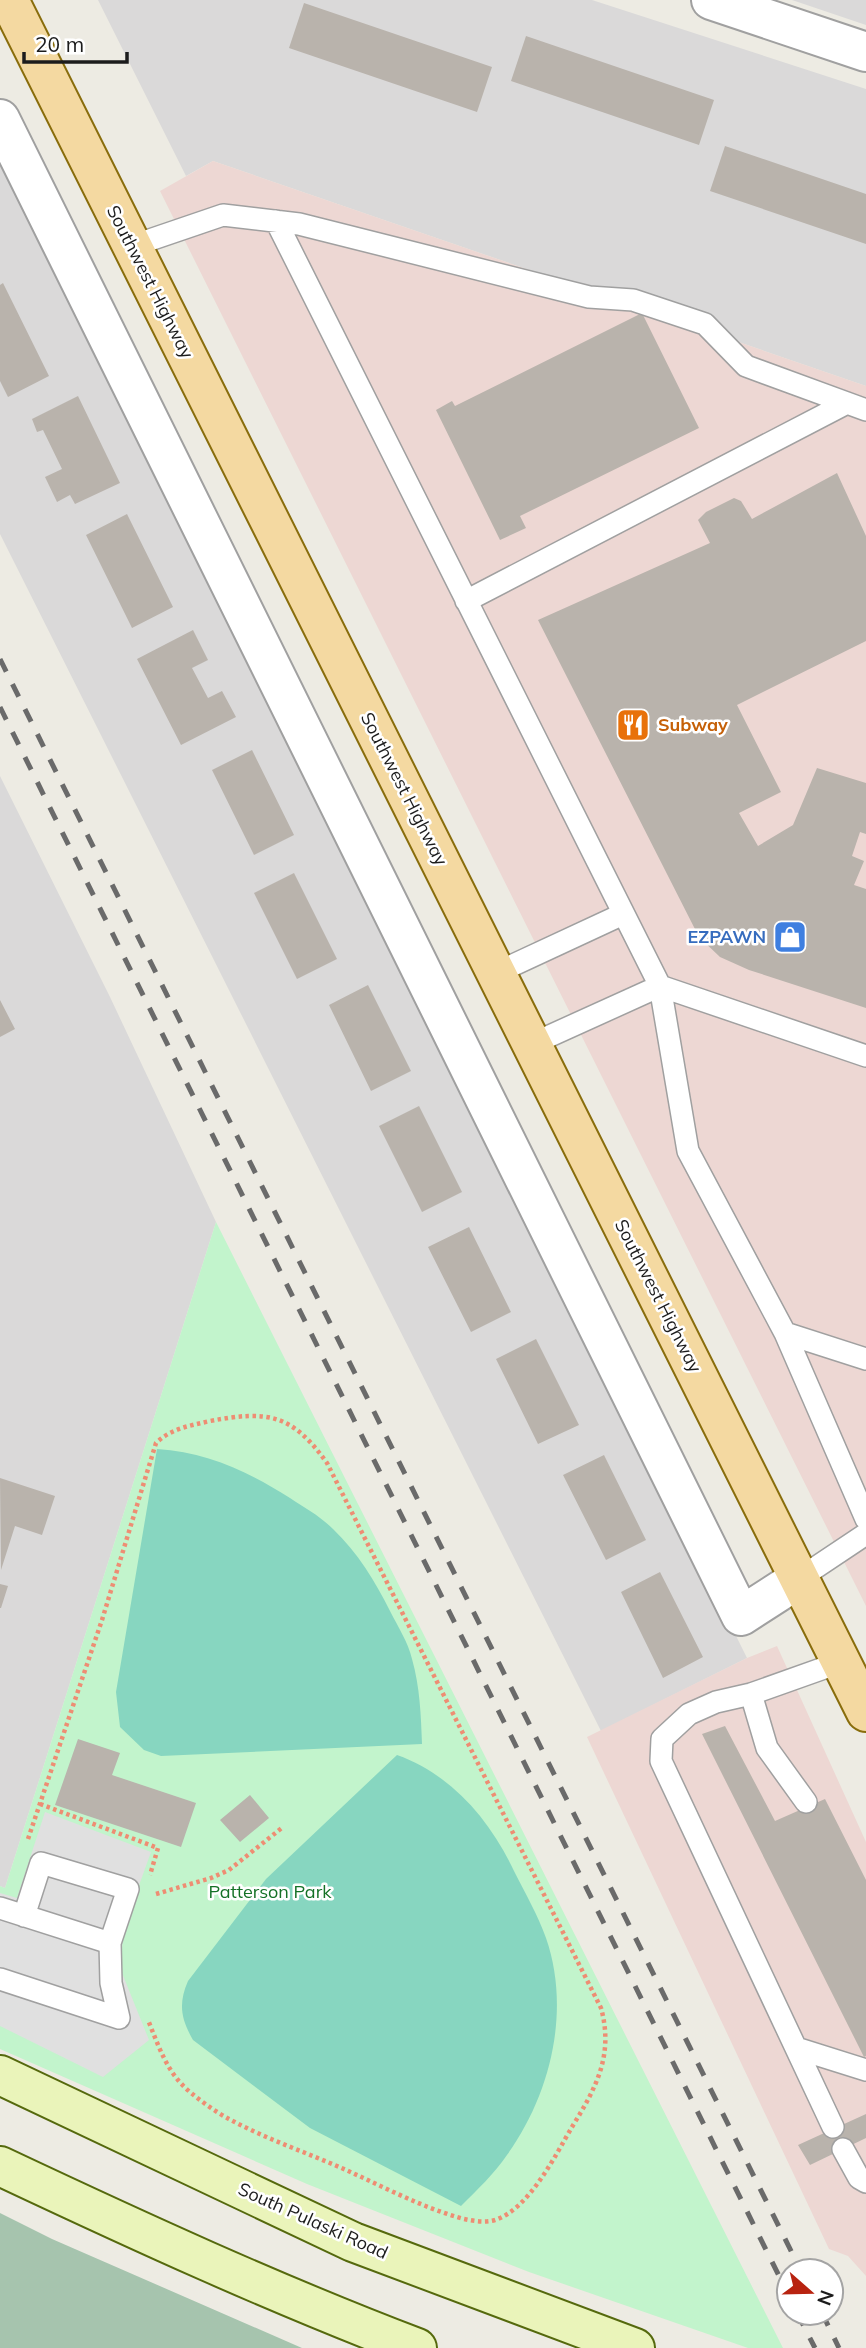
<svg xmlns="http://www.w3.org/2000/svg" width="866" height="2348" font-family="Mulish,sans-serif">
	<rect width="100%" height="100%" fill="#edebe3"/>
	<path fill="#dad9d9" d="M 98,0 L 592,0 L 866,89 L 866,386 L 213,161 L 186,176 Z
		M 792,0 L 866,0 L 866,25 Z
		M 0,151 L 747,1658 L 601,1731 L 0,534 Z
		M 0,776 L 110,997 L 216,1222 L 5,1888 L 0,1886 Z"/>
	<path fill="#edd7d3" d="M 213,161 L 866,386 L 866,1606 L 160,191 Z
		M 777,1646 L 866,1842 L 866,2276 L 848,2256 L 829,2249 L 587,1737 L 747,1658 Z"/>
	<path fill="#a6c4ae" d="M 0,2213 L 52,2239 L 302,2348 L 0,2348 Z"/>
	<path fill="#c2f4cc" d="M 216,1222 L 783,2348 L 748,2348 L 529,2272 L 307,2184 L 0,2049 L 0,1886 L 5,1888 Z"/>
	<path fill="#87d6c0" d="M 157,1449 C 207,1452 249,1472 290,1498 C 305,1508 320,1516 333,1529 C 358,1553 375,1581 390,1611 C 398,1627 408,1642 412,1659 C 420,1687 421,1716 422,1744 L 161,1756 L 144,1750 L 120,1727 L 116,1692 Z
		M 397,1755 C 451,1774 490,1820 514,1871 C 525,1893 538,1915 546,1938 C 571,2010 551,2094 507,2155 C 494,2174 477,2190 461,2206 L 310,2128 L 193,2040 C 181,2019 178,2004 188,1981 L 266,1879 Z"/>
	<path fill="#e0e0e0" d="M 45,1812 L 151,1852 L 124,1927 L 120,1968 L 149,2040 L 103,2077 L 0,2026 L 0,1893 L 17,1898 Z"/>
	<path fill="#b9b3ac" d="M 304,3 L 492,67 L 477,112 L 289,48 Z
		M 526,36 L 714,100 L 699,145 L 511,81 Z
		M 725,146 L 866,194 L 866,244 L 710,191 Z
		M 3,283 L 49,376 L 8,397 L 0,381 L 0,285 Z
		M 642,313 L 699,428 L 520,516 L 526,528 L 500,540 L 436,410 L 452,401 L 455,406 Z
		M 78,396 L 120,483 L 75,504 L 70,495 L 57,502 L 45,477 L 62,469 L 43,430 L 37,432 L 32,419 Z
		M 837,473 L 866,536 L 866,641 L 737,705 L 781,792 L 739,813 L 758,846 L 793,825 L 817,768 L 866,783 L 866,834 L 860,832 L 852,856 L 864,861 L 854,885 L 866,889 L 866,1008 L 749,970 L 720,957 L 699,937 L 538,620 L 710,543 L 698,520 L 706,512 L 734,498 L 741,501 L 752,519 Z
		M 127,514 L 173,607 L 132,628 L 86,535 Z
		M 193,630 L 208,660 L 192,668 L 208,698 L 222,691 L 236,717 L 181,745 L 137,659 Z
		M 252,750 L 294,835 L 254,855 L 212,770 Z
		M 294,873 L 337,959 L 297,979 L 254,893 Z
		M 368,985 L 411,1071 L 371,1091 L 329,1005 Z
		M 0,1000 L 15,1029 L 0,1037 Z
		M 419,1106 L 462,1192 L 422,1212 L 379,1126 Z
		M 469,1227 L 511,1312 L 471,1332 L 428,1247 Z
		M 536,1339 L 579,1425 L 538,1444 L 496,1359 Z
		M 604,1455 L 646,1540 L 606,1560 L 563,1475 Z
		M 0,1478 L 55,1496 L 42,1535 L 15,1526 L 1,1570 Z
		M 660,1572 L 703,1657 L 663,1678 L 621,1592 Z
		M 0,1584 L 8,1586 L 1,1608 L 0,1608 Z
		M 725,1726 L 775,1821 L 825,1799 L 866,1880 L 866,2056 L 864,2057 L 702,1734 Z
		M 78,1739 L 120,1753 L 112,1775 L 196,1803 L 181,1847 L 55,1805 Z
		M 250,1795 L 269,1818 L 240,1842 L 220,1820 Z
		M 866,2114 L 866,2138 L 810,2165 L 798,2145 Z"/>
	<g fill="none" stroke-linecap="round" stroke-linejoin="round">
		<defs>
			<path id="service" d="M 276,221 L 660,986 L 866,1056
				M 132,246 L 223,215 L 299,224 L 589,297 L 633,300 L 705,324 L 746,366 L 866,410
				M 466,601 L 847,403
				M 496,973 L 623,914
				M 532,1044 L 660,986 L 688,1151 L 785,1333 L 866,1359
				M 785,1333 L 866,1519
				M 800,1578 L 866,1534
				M 751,1694 L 767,1748 L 806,1802
				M 0,1908 L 110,1943 L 111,1983 L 119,2018 L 0,1979
				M 24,1916 L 41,1863 L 128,1889 L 110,1943
				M 796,2048 L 866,2070
				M 833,2127 L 661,1761 L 662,1739 L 689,1714 L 716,1702 L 751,1694 L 841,1662
				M 843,2149 L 859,2178 L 866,2182"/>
			<path id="minor" d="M 711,0 L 866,52
				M 0,119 L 741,1616 L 800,1578"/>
			<path id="secondary" d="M 0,2075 L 353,2242 L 635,2348
				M 0,2166 C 138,2231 275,2294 417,2348"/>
			<path id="primary" d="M 9,0 L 866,1712"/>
		</defs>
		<use href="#service" stroke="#a0a0a0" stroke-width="24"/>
		<use href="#minor" stroke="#a0a0a0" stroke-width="42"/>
		<use href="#secondary" stroke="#55690d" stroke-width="42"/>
		<use href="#primary" stroke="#896d0c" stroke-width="42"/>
		<path stroke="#ee8d73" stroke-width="4.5" stroke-dasharray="3.5 3.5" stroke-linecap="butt" d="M 40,1804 L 158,1848 L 150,1875
			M 28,1839 L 102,1620 L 156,1443 C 172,1428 189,1426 210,1421 C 268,1410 292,1414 327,1463 L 601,2008 C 614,2055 596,2088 572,2127 C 555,2156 529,2209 495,2220 C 485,2223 474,2221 464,2219 C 423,2208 384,2187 346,2170 C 308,2153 266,2139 229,2119 C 216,2112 202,2102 190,2092 C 167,2073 159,2047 148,2020
			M 156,1894 L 211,1878 L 229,1870 L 283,1827"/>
		<use href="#service" stroke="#fff" stroke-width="21"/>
		<use href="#minor" stroke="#fff" stroke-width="38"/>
		<use href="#secondary" stroke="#eaf4ba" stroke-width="38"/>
		<use href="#primary" stroke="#f4d9a1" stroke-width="38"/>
		<path stroke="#6a6a6a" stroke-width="5" stroke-dasharray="14 14" stroke-linecap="butt" d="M 0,659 L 801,2271
			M 0,707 L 789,2296
			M 797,2313 L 815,2348
			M 822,2313 L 839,2348"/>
	</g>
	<defs>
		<symbol id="restaurant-square" viewBox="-11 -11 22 22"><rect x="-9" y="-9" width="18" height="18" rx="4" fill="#e8710a" stroke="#fff"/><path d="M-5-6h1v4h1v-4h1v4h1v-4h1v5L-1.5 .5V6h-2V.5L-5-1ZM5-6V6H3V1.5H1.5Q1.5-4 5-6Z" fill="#fff"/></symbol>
		<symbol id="shop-square" viewBox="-11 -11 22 22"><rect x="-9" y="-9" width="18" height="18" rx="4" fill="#3f7fe0" stroke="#fff"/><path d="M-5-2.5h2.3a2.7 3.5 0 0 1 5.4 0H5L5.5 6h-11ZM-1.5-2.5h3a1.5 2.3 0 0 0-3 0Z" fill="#fff"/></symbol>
	</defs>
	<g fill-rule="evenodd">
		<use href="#restaurant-square" x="614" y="706" width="38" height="38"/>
		<use href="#shop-square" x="771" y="918" width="38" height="38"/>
	</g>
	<g text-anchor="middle" stroke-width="5" stroke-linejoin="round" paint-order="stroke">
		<g font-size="18" fill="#1c1c1c" stroke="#fff">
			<text transform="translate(150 282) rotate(63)" y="6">Southwest Highway</text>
			<text transform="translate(404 789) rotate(63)" y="6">Southwest Highway</text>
			<text transform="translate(658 1296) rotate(63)" y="6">Southwest Highway</text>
			<text transform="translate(313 2221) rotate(24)" y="6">South Pulaski Road</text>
		</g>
		<g font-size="18" font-weight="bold" fill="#c56008" stroke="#fff" text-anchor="start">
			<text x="658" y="731">Subway</text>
		</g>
		<g font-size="18" font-weight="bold" fill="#366cbe" stroke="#fff" text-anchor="end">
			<text x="766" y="943">EZPAWN</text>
		</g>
		<g font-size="18" fill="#147126" stroke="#fff">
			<text x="270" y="1898">Patterson Park</text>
		</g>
	</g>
	<g transform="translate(810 2292) rotate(110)"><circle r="33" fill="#ffffff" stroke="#a4a4a4" stroke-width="2"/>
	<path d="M0-5L12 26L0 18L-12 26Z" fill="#b82310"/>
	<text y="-10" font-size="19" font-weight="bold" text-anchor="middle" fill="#1c1c1c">N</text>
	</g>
	<path d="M24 52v10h103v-10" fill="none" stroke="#1c1c1c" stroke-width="3.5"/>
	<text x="35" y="52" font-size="21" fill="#1c1c1c" stroke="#ffffff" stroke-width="5" paint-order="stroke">20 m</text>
</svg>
